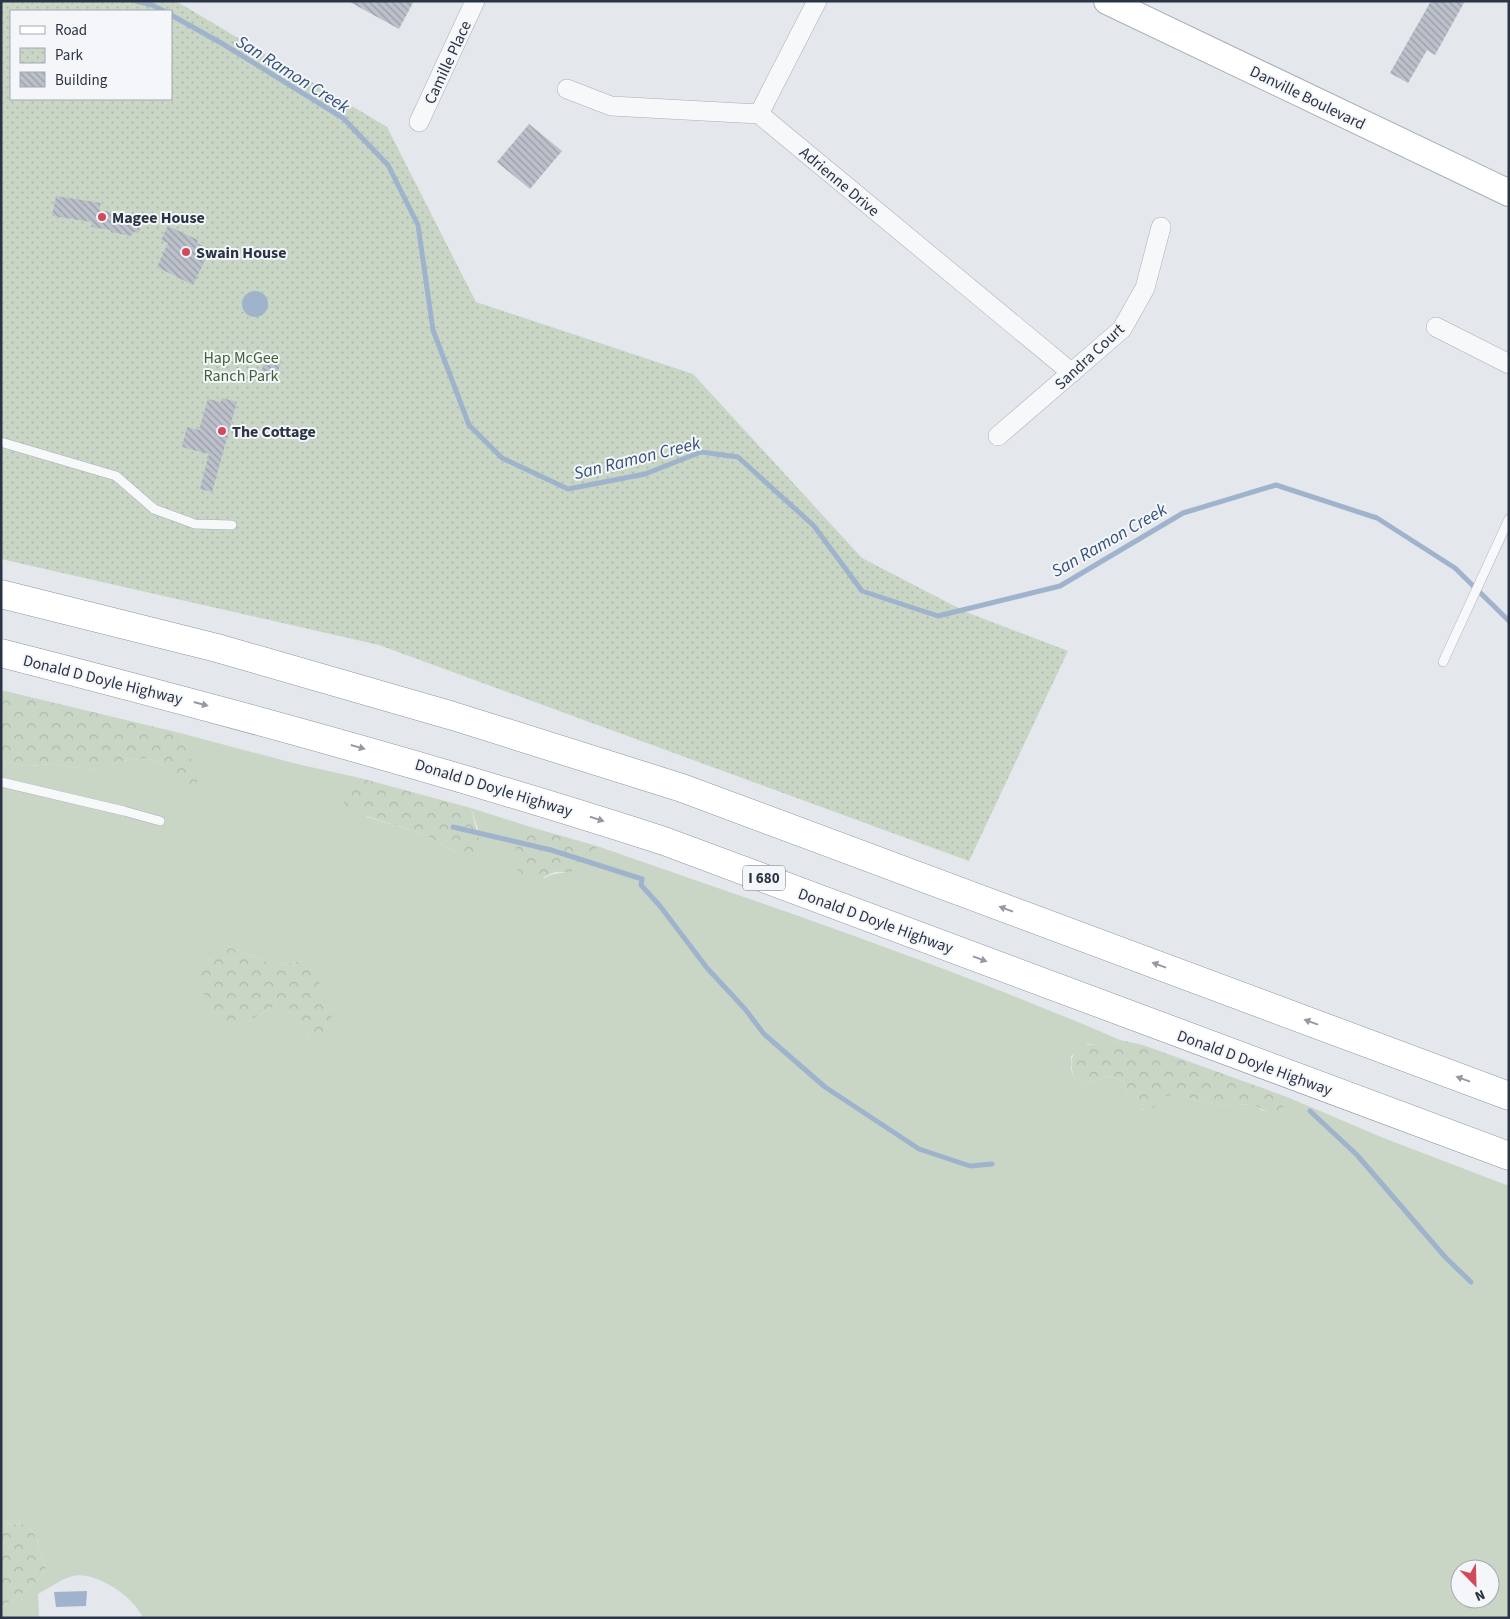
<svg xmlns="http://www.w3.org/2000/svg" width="1510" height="1619" font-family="'Source Sans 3',sans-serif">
	<defs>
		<pattern id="forest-crowns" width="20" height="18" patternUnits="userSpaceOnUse" patternTransform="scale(1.25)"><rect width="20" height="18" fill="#c9d6c5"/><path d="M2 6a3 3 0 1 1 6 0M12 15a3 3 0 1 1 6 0" fill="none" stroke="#adb8ab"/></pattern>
		<pattern id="park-dots" width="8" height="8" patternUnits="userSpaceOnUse" patternTransform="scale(1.25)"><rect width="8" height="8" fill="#c9d6c5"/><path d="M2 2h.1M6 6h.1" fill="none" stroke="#adb8ab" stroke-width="1.8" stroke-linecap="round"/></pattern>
		<pattern id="building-back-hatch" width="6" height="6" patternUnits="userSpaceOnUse" patternTransform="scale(1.25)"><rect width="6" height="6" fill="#bbc0ca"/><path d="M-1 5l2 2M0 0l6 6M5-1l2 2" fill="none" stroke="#989da6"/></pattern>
	</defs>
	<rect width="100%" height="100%" fill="#e4e7ec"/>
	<path fill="#c9d6c5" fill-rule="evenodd" d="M 180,733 L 297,764 L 360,778 L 347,788 L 367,817 L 423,834 L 461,855 L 478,829 L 471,808 L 534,828 C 519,840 509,853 519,872 L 545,878 C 553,873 558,874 567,872 C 579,870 592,857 597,846 C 772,907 949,966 1120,1040 C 1109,1046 1100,1046 1088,1044 L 1071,1056 L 1071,1069 L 1075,1080 L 1086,1084 L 1109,1076 L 1123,1081 L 1127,1091 L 1142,1110 L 1166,1096 L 1177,1095 L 1222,1106 L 1251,1104 L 1263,1111 L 1281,1114 L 1287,1097 L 1381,1137 L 1509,1186 L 1509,1618 L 143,1618 C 134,1597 96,1571 73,1576 C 62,1578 48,1589 38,1594 L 39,1618 L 1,1618 L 1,1606 C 18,1599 36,1584 46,1569 L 34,1533 L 25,1524 L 12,1525 L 1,1521 L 1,762 L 27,766 L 53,764 L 99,771 L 121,761 L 148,758 L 164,766 L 177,783 L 188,752 ZM 223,945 L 276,965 L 302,961 L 310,1039 L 298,1018 L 278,1004 L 238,1027 ZM 1460,1569 L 1490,1569 L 1490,1599 L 1460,1599 Z"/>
	<path fill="url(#forest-crowns)" d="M 1,690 L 180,733 L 198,775 L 196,789 L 177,783 L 164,766 L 148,758 L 121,761 L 99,771 L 53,764 L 27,766 L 1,762 Z
		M 360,778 L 471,808 L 479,840 L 472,855 L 461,855 L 423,834 L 347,810 L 342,798 L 347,788 Z
		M 534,828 L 597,846 C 592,858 583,868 570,872 C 565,873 560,871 555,872 C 546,875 539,882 529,879 C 511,873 511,850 522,837 C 525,834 531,831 534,828 Z
		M 223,945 L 276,965 L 302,961 C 318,979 336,1002 331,1027 C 329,1032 323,1039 320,1043 L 310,1039 L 298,1018 L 278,1004 L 238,1027 L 217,1013 L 201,989 L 200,970 L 209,952 Z
		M 1120,1040 L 1143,1045 L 1287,1097 L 1281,1114 L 1277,1117 L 1251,1104 L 1222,1106 L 1177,1095 L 1166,1096 L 1150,1111 C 1133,1109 1129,1095 1123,1081 L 1109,1076 L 1086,1084 L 1075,1080 C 1070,1066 1070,1058 1078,1046 C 1093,1043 1106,1048 1120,1040 Z
		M 1,1521 L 12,1525 L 25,1524 L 34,1533 L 46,1569 C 36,1584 18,1599 1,1606 Z"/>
	<path fill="url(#park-dots)" fill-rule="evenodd" d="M 1,1 L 176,1 L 387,127 L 476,302 L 693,374 L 862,558 L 966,612 L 1068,651 L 969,861 L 379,645 L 1,559 ZM 11,11 L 171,11 L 171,99 L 11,99 Z"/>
	<path fill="#9fb4cc" d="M242 304a13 13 0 1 1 26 0a13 13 0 1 1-26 0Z
		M 87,1591 L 86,1606 L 56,1607 L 54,1592 Z"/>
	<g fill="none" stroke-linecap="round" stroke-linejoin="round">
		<path stroke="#9fb4cc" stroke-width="5" d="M 136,1 L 152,5 L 164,11
			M 171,15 L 223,44 L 343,118 L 388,165 L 418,225 L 433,330 L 469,425 L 502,458 L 568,489 L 645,474 L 701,452 L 738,457 L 814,526 L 862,591 L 938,616 L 1060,586 L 1183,513 L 1276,485 L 1377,518 L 1455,568 L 1509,621
			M 453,827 L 551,850 L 642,879 L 641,885 L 660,906 L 707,968 L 745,1009 L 764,1034 L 825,1087 L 919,1149 L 970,1166 L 992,1164
			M 1310,1111 L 1357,1155 L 1446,1258 L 1471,1282"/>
	</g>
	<path fill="url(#building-back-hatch)" d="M 348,1 L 414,1 L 399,29 Z
		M 1431,1 L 1465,1 L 1435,55 L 1427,50 L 1408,83 L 1390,73 Z
		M 529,124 L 562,151 L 530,189 L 497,162 Z
		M 56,196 L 101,203 L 99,210 L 142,217 L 139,233 L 134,232 L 131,236 L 111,232 L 111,230 L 91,227 L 92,222 L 52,216 Z
		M 168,226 L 198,240 L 197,243 L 210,250 L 193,285 L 157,267 L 168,243 L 161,240 Z
		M 266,356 L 281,360 L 277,377 L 261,373 Z
		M 222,398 L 237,402 L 212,492 L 200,489 L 209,454 L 182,447 L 187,427 L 199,430 L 208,399 L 221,402 Z"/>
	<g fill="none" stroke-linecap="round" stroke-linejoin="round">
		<defs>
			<path id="service" d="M 1,442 L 116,476 L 154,509 L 195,524 L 232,525
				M 1443,662 L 1509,519
				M 1,782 L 124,811 L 160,821"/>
			<path id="minor" d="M 567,89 L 611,106 L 759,114 L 1072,373
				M 759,114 L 817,1
				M 419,122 L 475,1
				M 1436,327 L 1509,364
				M 998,436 L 1122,329 L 1145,288 L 1161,227"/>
			<path id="secondary" d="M 1107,1 L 1509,193"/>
			<path id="motorway" d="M 1,594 L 217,648 L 453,716 L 682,788 L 1509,1096
				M 1,653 C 224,710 445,770 664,841 L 1509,1156"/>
		</defs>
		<use href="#service" stroke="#a9aeb7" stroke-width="10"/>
		<use href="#minor" stroke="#a9aeb7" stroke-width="20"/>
		<use href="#secondary" stroke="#a9aeb7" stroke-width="28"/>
		<use href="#motorway" stroke="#8b94a3" stroke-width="29"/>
		<use href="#service" stroke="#f7f8fa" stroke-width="9"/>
		<use href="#minor" stroke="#f7f8fa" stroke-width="19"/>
		<use href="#secondary" stroke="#fff" stroke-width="26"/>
		<use href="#motorway" stroke="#fff" stroke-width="28"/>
	</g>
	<defs><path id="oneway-solid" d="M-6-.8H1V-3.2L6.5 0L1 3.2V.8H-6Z" transform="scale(1.25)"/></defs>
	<g fill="#959aa2">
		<use href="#oneway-solid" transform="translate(201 704) rotate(15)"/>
		<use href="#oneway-solid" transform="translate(358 747) rotate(16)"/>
		<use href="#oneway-solid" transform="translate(597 819) rotate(18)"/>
		<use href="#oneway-solid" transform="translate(1006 909) rotate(-160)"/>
		<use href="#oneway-solid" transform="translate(980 959) rotate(20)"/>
		<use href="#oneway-solid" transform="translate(1159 965) rotate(-160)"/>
		<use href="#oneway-solid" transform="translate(1311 1022) rotate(-160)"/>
		<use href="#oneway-solid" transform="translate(1463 1079) rotate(-160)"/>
	</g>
	<g fill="#d1495b" stroke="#f4f6f9" stroke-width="2">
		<circle cx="102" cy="217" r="5"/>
		<circle cx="186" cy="252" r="5"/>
		<circle cx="222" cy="431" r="5"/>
	</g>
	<g text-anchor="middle" stroke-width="4" stroke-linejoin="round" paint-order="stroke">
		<rect fill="#f4f6f9" stroke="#676e7b" stroke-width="1" x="743" y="865.5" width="42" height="25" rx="4"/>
		<g font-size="15" font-weight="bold" fill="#2b3445">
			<text x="764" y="883">I 680</text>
		</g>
		<g font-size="16" fill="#2b3445" stroke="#f4f6f9">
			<text transform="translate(447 62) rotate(-65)" y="6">Camille Place</text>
			<text transform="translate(1308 97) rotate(26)" y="6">Danville Boulevard</text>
			<text transform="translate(840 181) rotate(40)" y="6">Adrienne Drive</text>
			<text transform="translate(1089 356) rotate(-43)" y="6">Sandra Court</text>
			<text transform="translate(103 679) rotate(14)" y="6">Donald D Doyle Highway</text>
			<text transform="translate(494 787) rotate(17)" y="6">Donald D Doyle Highway</text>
			<text transform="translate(876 920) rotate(20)" y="6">Donald D Doyle Highway</text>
			<text transform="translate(1255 1062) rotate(20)" y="6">Donald D Doyle Highway</text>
		</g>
		<g font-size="16" font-weight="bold" fill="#2b3445" stroke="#f4f6f9" text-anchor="start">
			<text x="112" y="223">Magee House</text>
			<text x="196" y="258">Swain House</text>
			<text x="232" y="437">The Cottage</text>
		</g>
		<g font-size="16" fill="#3f6138" stroke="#f4f6f9">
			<text x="241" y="363">Hap McGee<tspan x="241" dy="18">Ranch Park</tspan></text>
		</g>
		<g font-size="18" font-style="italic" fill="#34527a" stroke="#f4f6f9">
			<text transform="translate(293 74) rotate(32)" y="6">San Ramon Creek</text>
			<text transform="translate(637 458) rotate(-14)" y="6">San Ramon Creek</text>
			<text transform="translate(1109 540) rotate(-30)" y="6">San Ramon Creek</text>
		</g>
	</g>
	<rect width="1510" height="1619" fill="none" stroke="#2b3445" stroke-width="5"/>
	<rect x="10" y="10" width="162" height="90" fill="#f4f6f9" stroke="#a4a8b1"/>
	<rect x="20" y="26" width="25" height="8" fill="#ffffff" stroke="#a4a8b1"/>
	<text x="55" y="35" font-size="15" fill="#2b3445">Road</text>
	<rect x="20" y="48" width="25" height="15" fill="url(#park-dots)" stroke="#a4a8b1"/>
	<text x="55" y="60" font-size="15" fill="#2b3445">Park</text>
	<rect x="20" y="72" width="25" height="15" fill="url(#building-back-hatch)" stroke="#a4a8b1"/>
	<text x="55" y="85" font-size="15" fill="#2b3445">Building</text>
	<g transform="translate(1475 1584) rotate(157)"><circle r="24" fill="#f4f6f9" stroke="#a4a8b1"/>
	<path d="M0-4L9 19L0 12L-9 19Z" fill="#d1495b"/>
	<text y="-8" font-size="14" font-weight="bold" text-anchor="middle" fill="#2b3445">N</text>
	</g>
</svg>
